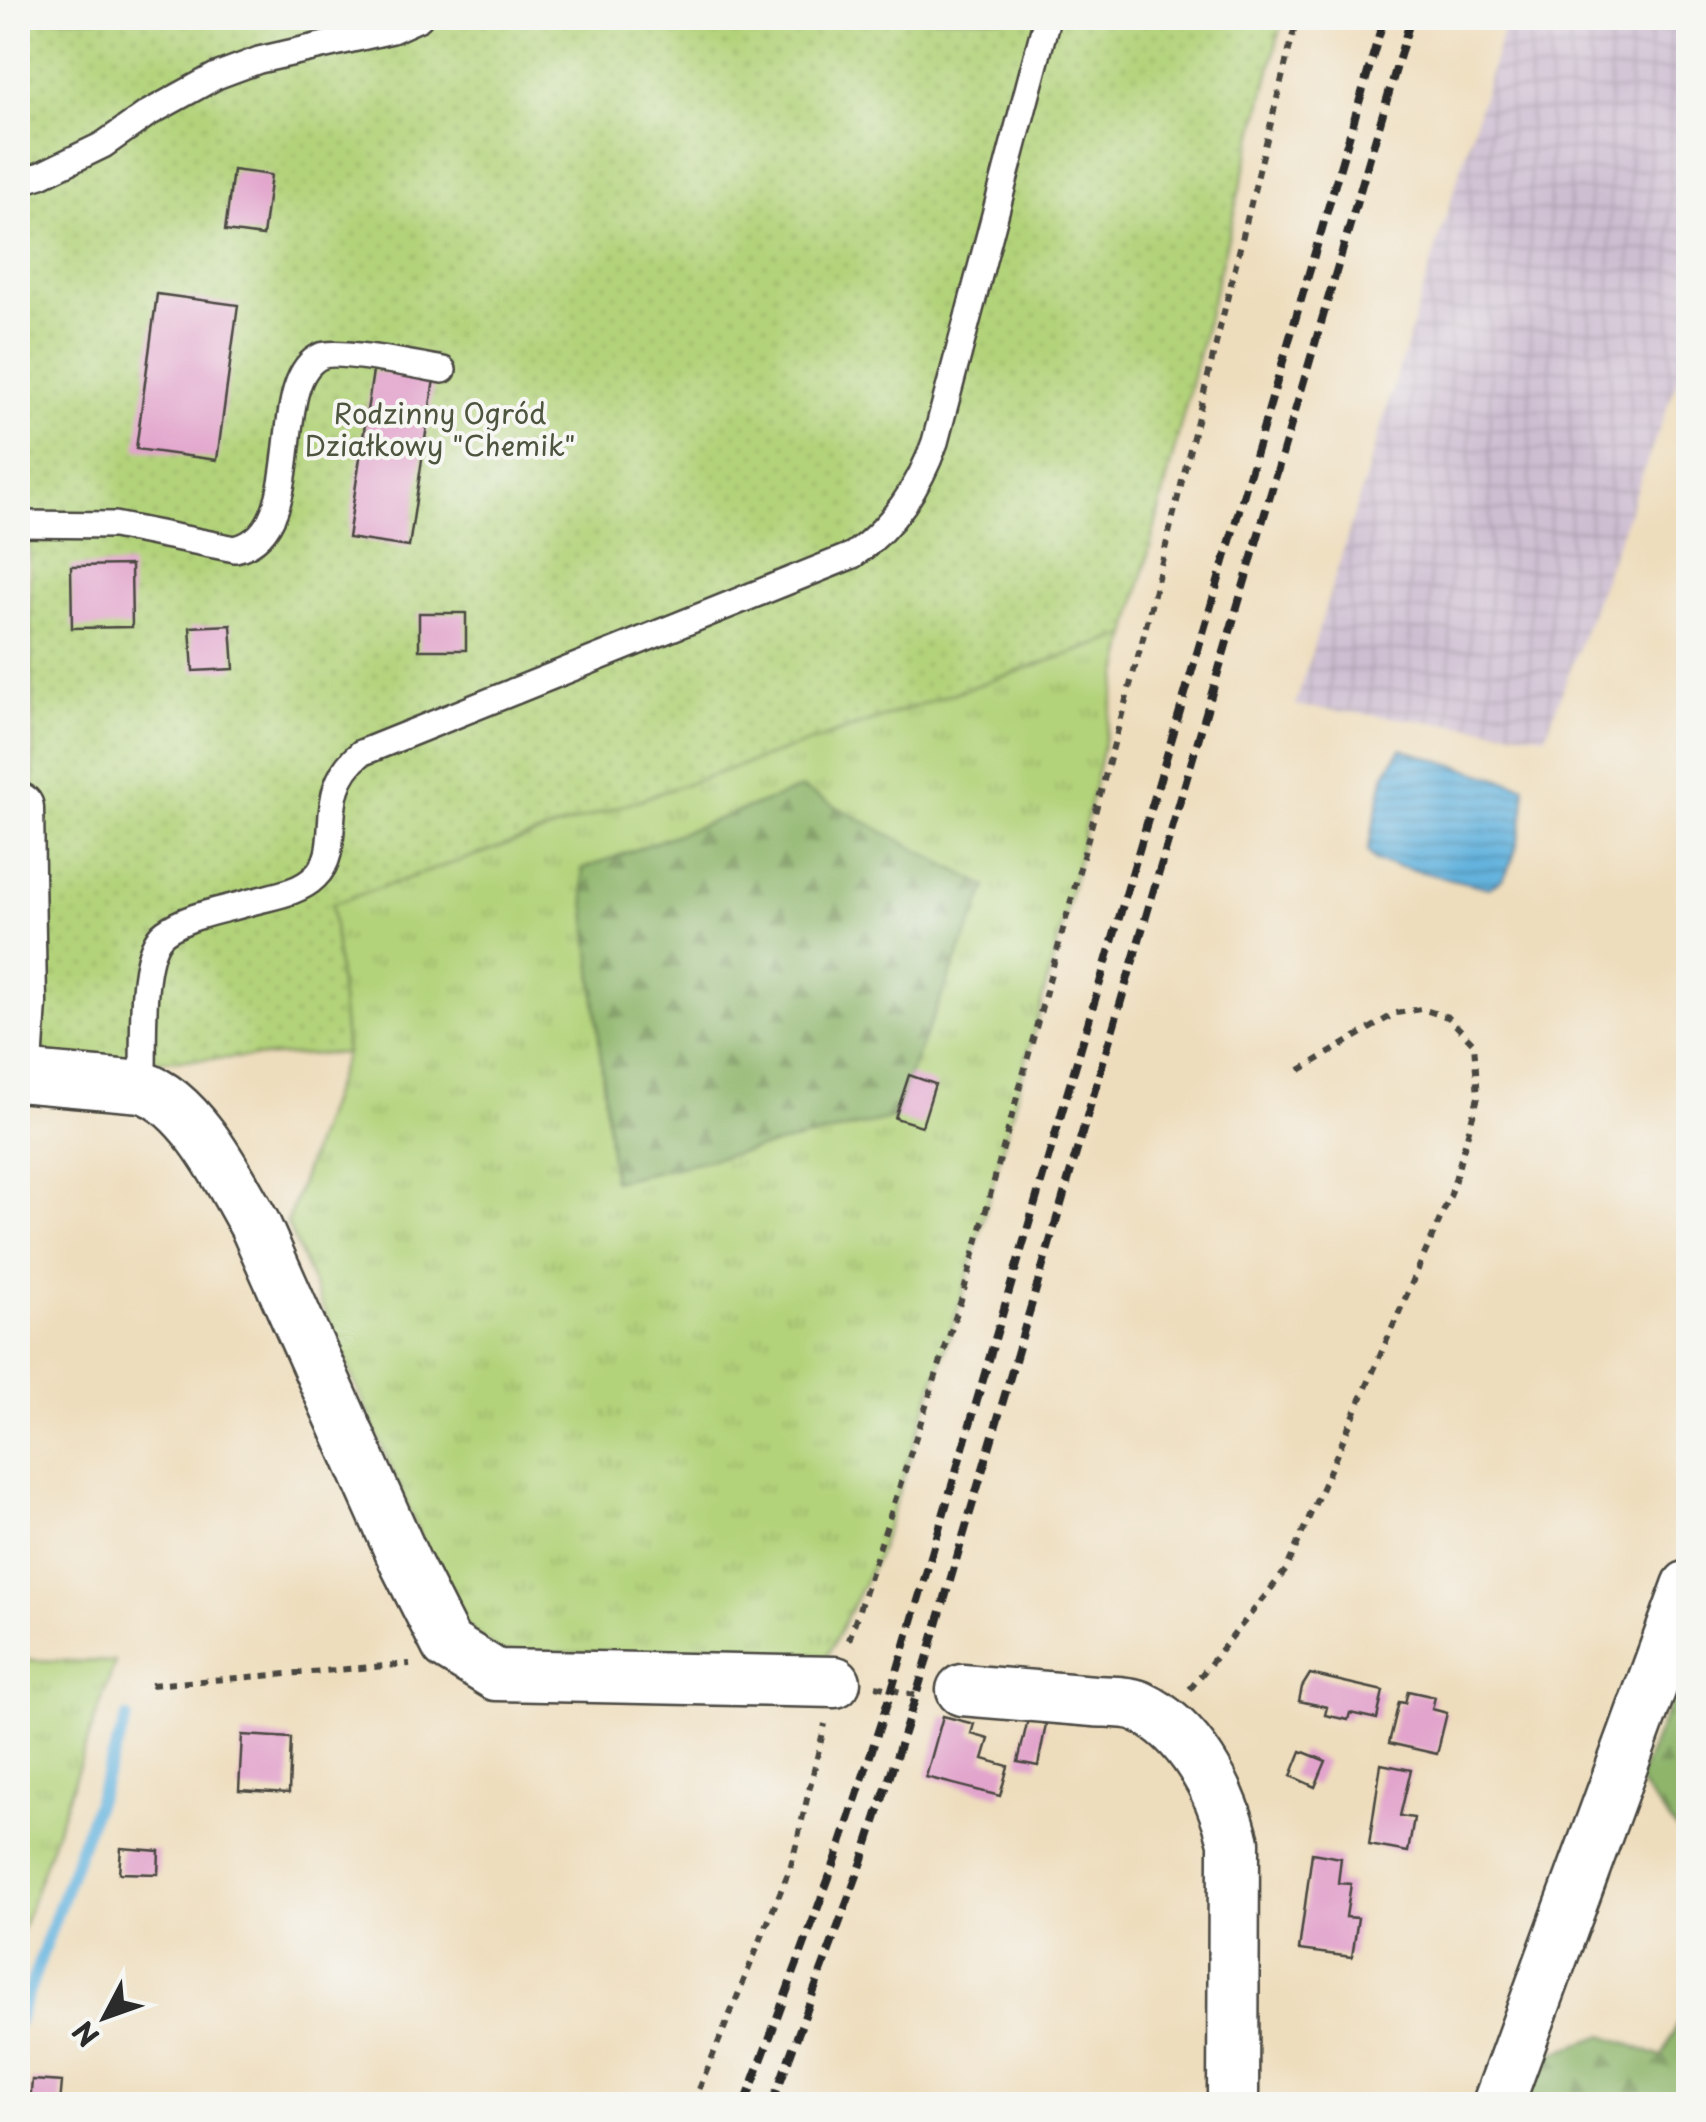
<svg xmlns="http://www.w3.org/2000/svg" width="1706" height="2122" font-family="'Playpen Sans',sans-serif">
	<defs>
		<pattern id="industrial-grid" width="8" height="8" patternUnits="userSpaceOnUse" patternTransform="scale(2.5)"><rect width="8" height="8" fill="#cebed1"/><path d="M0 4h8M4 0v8" fill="none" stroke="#b1a3b4"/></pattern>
		<pattern id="grass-tufts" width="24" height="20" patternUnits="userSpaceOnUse" patternTransform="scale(2.5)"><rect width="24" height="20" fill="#b3d37a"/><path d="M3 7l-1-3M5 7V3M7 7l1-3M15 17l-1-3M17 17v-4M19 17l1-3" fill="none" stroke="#9ab56a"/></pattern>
		<pattern id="forest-firs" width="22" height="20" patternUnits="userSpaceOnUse" patternTransform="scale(2.5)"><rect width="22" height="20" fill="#8eb56a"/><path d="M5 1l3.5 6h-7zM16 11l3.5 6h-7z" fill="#749357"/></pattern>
		<pattern id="garden-dots" width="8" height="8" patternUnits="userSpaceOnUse" patternTransform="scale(2.5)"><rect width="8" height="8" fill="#b3d37a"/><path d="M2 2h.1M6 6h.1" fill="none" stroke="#9ab56a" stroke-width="1.8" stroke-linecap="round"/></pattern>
		<pattern id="water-rules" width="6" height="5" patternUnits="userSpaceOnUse" patternTransform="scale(2.5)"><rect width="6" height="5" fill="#64b3de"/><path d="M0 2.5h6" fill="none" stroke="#5392b4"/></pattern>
	</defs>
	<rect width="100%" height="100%" fill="#f6f6f2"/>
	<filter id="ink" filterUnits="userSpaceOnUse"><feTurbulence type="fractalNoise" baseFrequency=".01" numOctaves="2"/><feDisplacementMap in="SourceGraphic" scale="20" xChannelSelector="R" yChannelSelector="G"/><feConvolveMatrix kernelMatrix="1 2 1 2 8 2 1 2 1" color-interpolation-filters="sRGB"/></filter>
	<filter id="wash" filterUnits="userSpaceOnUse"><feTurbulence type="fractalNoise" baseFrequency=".0048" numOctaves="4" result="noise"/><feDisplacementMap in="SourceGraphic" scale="40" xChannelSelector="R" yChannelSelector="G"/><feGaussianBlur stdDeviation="2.25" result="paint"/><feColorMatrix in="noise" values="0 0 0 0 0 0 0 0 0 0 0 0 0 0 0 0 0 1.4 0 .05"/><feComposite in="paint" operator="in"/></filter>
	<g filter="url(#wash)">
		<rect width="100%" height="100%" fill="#eeddbc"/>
		<path fill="url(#industrial-grid)" d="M 1507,18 L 1688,18 L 1688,351 L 1546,735 L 1295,706 Z"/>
		<path fill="url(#grass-tufts)" stroke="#6f7f52" stroke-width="2.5" d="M 1128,634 L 1066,912 L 963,1294 L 878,1555 L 827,1656 L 500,1652 L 454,1616 L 287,1223 L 346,1053 L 331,904 Z
			M 18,1660 L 115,1662 L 18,1941 Z"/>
		<path fill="url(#forest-firs)" stroke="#5c704a" stroke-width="2.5" d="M 802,788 L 987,887 L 909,1075 L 895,1118 L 613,1181 L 582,869 Z
			M 1688,1660 L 1688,1844 L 1638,1781 Z
			M 1688,2002 L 1688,2104 L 1517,2104 L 1536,2059 L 1604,2035 L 1662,2057 Z"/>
		<path fill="url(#garden-dots)" stroke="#6f7f52" stroke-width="2.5" d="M 18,18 L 1283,18 L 1128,634 L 332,904 L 346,1053 L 39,1066 L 29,524 L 18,262 Z"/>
		<path fill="url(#water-rules)" stroke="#486f84" stroke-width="2.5" d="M 1401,749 L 1524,786 C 1528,804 1515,865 1502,879 C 1498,883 1493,885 1489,888 L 1375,861 L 1368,851 L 1385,774 Z"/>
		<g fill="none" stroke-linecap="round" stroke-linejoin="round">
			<path stroke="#64b3de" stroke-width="12" d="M 18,2021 L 127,1718"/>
		</g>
		<g id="blocks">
			<path fill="#e2a4cc" d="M 233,170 L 271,175 L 263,236 L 225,231 Z
				M 157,294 L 238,305 L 217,460 L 136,449 Z
				M 373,371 L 434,379 L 409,547 L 348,538 Z
				M 131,565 L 132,627 L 72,628 L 71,566 Z
				M 419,613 L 466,613 L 466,650 L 419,650 Z
				M 231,625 L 234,669 L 193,671 L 190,627 Z
				M 909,1075 L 935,1084 L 922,1126 L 895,1118 Z
				M 1310,1674 L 1383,1691 L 1377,1719 L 1350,1713 L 1348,1720 L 1325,1715 L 1327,1707 L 1299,1701 L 1302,1687 Z
				M 1408,1691 L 1435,1697 L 1432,1709 L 1447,1713 L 1437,1754 L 1389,1743 L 1399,1702 L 1405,1703 Z
				M 943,1716 L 974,1724 L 971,1734 L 989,1739 L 983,1759 L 1008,1766 L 1000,1796 L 926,1777 Z
				M 1028,1719 L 1046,1724 L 1038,1766 L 1018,1762 Z
				M 242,1735 L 291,1738 L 289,1793 L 239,1790 Z
				M 1301,1751 L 1326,1761 L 1315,1787 L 1291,1776 Z
				M 1381,1764 L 1411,1770 L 1400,1816 L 1414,1818 L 1408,1852 L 1369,1845 Z
				M 121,1848 L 159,1851 L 158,1874 L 119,1873 Z
				M 1312,1853 L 1341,1858 L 1338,1883 L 1351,1884 L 1346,1917 L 1358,1918 L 1352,1957 L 1299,1950 Z
				M 32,2080 L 62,2082 L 60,2104 L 30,2104 Z"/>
		</g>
	</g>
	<g filter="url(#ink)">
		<use href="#blocks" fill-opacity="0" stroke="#484641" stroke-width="2.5"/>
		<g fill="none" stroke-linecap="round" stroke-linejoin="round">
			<defs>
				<path id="lane" d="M 18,182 L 41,175 L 103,145 L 147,114 L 216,76 L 259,60 L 392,30 L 419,18
					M 18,524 L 114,525 L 235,549 C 311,533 266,380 321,356 C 338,349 421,366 443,370
					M 142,1087 C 146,1051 136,953 165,932 C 188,915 224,910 251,902 C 272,896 299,893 315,877 C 347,846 312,793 361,753 L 853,555 C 892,528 920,486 935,442 L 1047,18"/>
				<path id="street" d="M 18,808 L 21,1003 L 18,1050
					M 18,1076 L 142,1087 C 192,1103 230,1181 255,1225 L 406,1564 L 447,1645 L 496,1675 L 835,1682
					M 962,1690 C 1006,1694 1050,1697 1094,1701 C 1108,1702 1127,1701 1139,1706 C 1191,1730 1221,1790 1234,1842 L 1233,2104
					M 1498,2104 L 1688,1586"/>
			</defs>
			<use href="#lane" stroke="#484641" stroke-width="30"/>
			<use href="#street" stroke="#484641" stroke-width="55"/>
			<path stroke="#484641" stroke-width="6" stroke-dasharray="8 8" stroke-linecap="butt" d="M 849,1640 L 963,1294 L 1143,638 L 1297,18
				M 151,1685 L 410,1664
				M 876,1686 L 922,1697
				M 1190,1689 L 1286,1570 L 1451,1194 L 1478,1097 L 1474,1044 L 1448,1017 L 1421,1009 L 1396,1013 L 1297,1072
				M 693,2104 L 791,1866 L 825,1724"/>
			<use href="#lane" stroke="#fff" stroke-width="25"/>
			<use href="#street" stroke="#fff" stroke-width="50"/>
			<path stroke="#2b2b2b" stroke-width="8" stroke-dasharray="15 8" stroke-linecap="butt" d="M 745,2104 L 837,1856 L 892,1689 L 1384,18
				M 772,2104 L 862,1862 L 916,1696 L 1411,18"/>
		</g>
	</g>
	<g text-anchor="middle" stroke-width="8" stroke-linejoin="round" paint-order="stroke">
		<g font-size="28" fill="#4d553f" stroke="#f6f6f2">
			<text x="440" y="424">Rodzinny Ogród<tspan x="440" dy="32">Działkowy "Chemik"</tspan></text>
		</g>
	</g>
	<rect width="1706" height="2122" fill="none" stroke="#f6f6f2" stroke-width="60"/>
	<g transform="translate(105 2017) rotate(229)" stroke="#f6f6f2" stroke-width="8" paint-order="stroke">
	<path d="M0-8L18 38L0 25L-18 38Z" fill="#2b2b2b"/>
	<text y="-15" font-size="28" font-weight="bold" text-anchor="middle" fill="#2b2b2b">N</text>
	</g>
</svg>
